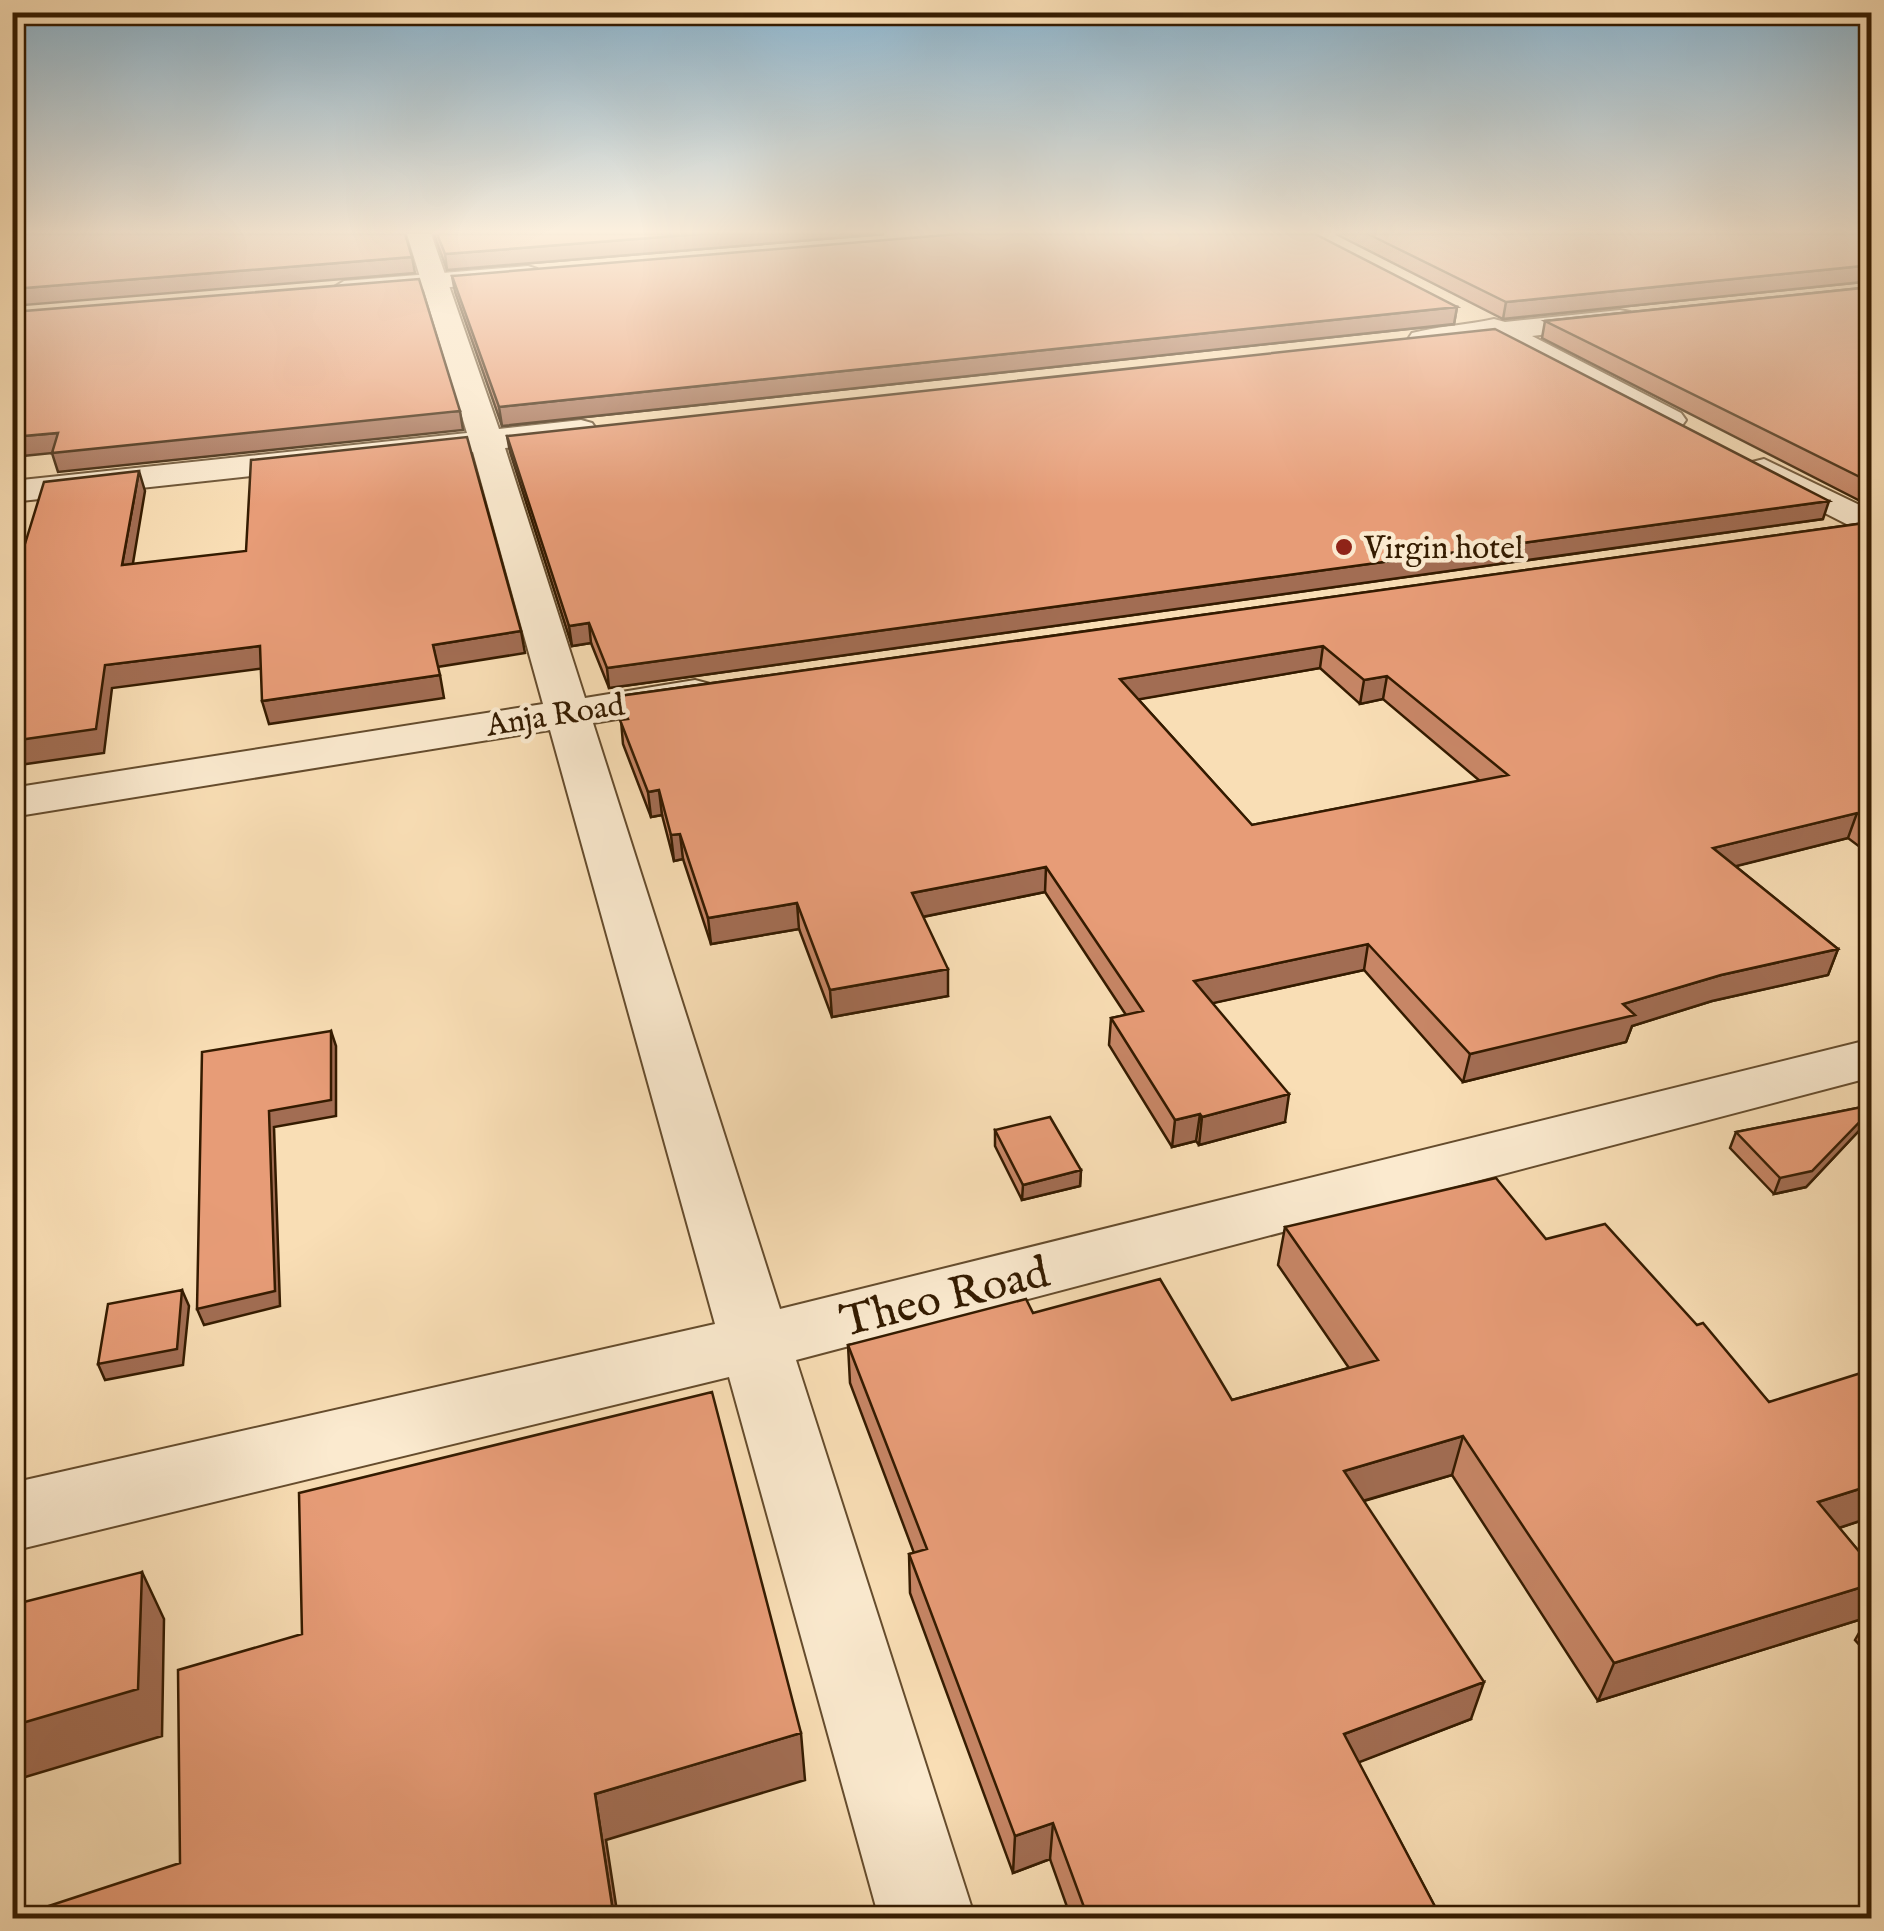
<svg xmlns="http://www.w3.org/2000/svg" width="1884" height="1931" font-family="'IM FELL English',serif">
	<rect width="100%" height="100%" fill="#f9deb5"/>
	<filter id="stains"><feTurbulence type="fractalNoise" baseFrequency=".002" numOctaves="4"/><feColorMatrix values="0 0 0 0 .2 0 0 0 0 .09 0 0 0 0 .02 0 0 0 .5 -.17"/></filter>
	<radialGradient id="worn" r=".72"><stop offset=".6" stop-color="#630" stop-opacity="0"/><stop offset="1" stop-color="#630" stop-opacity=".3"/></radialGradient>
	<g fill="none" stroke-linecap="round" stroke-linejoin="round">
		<defs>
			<path id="minor" d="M 407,234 L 431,234 L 499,429 L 581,420 L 592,423 L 597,430 L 592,437 L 581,440 L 505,448 L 585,698 L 695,680 L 710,684 L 717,693 L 710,702 L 695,706 L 593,723 L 780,1309 L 1872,1039 L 1872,1077 L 796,1360 L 975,1918 L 879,1918 L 729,1377 L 12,1551 L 12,1483 L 715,1324 L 550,730 L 12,817 L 12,788 L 543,704 L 473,452 L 12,502 L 12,481 L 467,433 Z
				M 1620,310 L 1630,312 L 1634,318 L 1630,324 L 1532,336 L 1681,413 L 1686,420 L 1681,427 L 1659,427 L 1496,340 L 1422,348 L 1412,345 L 1408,339 L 1412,333 C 1439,326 1468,325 1494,319 L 1505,322 Z
				M 1764,459 L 1872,511 L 1872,537 L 1752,476 L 1747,469 L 1752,462 Z"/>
			<path id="tertiary" d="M 528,266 L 537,269 L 541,274 L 537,279 L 344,297 L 331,289 L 344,281 Z"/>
		</defs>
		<use href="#minor" stroke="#654c2d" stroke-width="4"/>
		<use href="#tertiary" stroke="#654c2d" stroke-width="4"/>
		<use href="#minor" fill="#fbeacf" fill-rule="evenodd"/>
		<use href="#tertiary" fill="#fbeacf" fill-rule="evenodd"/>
	</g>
	<path fill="#c78666" stroke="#341b00" stroke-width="2.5" fill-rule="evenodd" d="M 434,234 L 884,234 L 447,270 Z
		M 1336,234 L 1872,234 L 1872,281 L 1503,319 Z
		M 452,276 L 1457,307 L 1454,324 L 502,426 L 455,292 Z
		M 1872,287 L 1872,507 L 1542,338 L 1545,321 Z
		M 507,436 L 1823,519 L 609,688 L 591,643 L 572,646 L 510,452 Z
		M 1872,522 L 1872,856 L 1848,838 L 1735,866 L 1838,949 L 1828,975 L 1712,1001 L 1632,1026 L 1626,1042 L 1463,1082 L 1364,970 L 1212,1003 L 1285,1122 L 1199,1145 L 1196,1141 L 1172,1147 L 1109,1045 L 1111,1018 L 1126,1015 L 1045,892 L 923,917 L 948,996 L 832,1017 L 799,929 L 711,944 L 683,859 L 674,861 L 662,815 L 651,817 L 623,744 L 619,696 ZM 1320,668 L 1360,704 L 1383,699 L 1480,781 L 1252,825 L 1138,699 Z
		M 1872,1105 L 1870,1119 L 1806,1187 L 1774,1194 L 1730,1148 L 1736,1132 Z
		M 995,1130 L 1081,1170 L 1080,1186 L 1022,1200 L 995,1146 Z
		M 1285,1227 L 1546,1239 L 1697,1325 L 1769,1402 L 1872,1383 L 1872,1517 L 1839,1528 L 1872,1567 L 1872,1602 L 1862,1619 L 1598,1701 L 1452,1475 L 1364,1501 L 1471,1719 L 1358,1762 L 1441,1918 L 1071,1918 L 1050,1859 L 1013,1873 L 910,1593 L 909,1554 L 914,1553 L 850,1383 L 848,1345 L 1033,1313 L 1232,1400 L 1349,1368 L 1278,1265 Z
		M 1872,1622 L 1872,1659 L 1855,1640 L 1864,1624 Z"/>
	<path fill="#a26d53" stroke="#341b00" stroke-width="2.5" d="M 700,234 L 884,234 L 447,270 L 445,254 Z
		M 412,257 L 415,273 L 12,306 L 12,289 Z
		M 1872,265 L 1872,281 L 1503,319 L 1506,302 Z
		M 1457,307 L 1454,324 L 502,426 L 499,407 Z
		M 460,411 L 463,430 L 58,472 L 52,453 L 12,457 L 12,437 L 58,433 Z
		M 139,471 L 145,491 L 129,587 L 122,565 Z
		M 1829,501 L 1823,519 L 609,688 L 607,668 Z
		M 589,623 L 591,643 L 572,646 L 569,626 Z
		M 521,631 L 525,653 L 437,667 L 433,645 Z
		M 260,646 L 266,668 L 112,688 L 104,753 L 12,766 L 12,741 L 105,665 Z
		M 1323,646 L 1320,668 L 1118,703 L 1120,679 Z
		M 440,675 L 444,698 L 269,724 L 262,701 Z
		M 1387,676 L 1383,699 L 1360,704 L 1364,680 Z
		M 659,790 L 662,815 L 651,817 L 648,792 Z
		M 1857,813 L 1848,838 L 1705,874 L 1713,848 Z
		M 680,834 L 683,859 L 674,861 L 671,835 Z
		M 1046,867 L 1045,892 L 912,919 L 912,893 Z
		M 797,903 L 799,929 L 711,944 L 708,918 Z
		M 1368,944 L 1364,970 L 1191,1008 L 1194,981 Z
		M 1838,949 L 1828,975 L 1712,1001 L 1632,1026 L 1626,1042 L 1463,1082 L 1470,1054 L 1623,1004 L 1721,975 Z
		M 948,969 L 948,996 L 832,1017 L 830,990 Z
		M 331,1031 L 336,1046 L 336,1116 L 274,1127 L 280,1306 L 204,1325 L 197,1309 L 269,1111 Z
		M 1289,1094 L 1285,1122 L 1199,1145 L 1202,1117 Z
		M 1872,1109 L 1870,1119 L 1806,1187 L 1774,1194 L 1780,1178 Z
		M 1200,1114 L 1196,1141 L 1172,1147 L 1175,1120 Z
		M 1081,1170 L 1080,1186 L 1022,1200 L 1023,1185 Z
		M 182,1290 L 189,1306 L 183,1365 L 105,1380 L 98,1364 Z
		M 1463,1436 L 1452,1475 L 1335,1509 L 1344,1471 Z
		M 1872,1485 L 1872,1517 L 1799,1541 L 1818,1502 Z
		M 142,1572 L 164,1619 L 162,1736 L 12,1781 L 12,1726 Z
		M 1872,1584 L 1872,1602 L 1862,1619 L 1598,1701 L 1614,1663 Z
		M 1484,1682 L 1471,1719 L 1334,1772 L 1344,1734 Z
		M 801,1733 L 805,1780 L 606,1840 L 618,1918 L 614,1918 L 595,1794 Z
		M 1053,1823 L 1050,1859 L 1013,1873 L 1015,1836 Z"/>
	<path fill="#e79c77" stroke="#341b00" stroke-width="2.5" fill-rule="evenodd" d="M 12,234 L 405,234 L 412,257 L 12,289 Z
		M 437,234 L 700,234 L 445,254 Z
		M 958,234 L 1315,234 L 1457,307 L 499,407 L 452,276 Z
		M 1368,234 L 1872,234 L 1872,265 L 1506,302 Z
		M 419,279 L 460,411 L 52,453 L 58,433 L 12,437 L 12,312 Z
		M 1872,287 L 1872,483 L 1545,321 Z
		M 1495,329 L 1829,501 L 607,668 L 589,623 L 569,626 L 507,436 Z
		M 467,437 L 521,631 L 433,645 L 440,675 L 262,701 L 260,646 L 105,665 L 96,729 L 12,741 L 12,549 L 24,547 L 44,482 L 139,471 L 122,565 L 246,551 L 251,460 Z
		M 1872,522 L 1872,824 L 1857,813 L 1713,848 L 1838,949 L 1721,975 L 1623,1004 L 1635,1015 L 1470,1054 L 1368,944 L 1194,981 L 1289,1094 L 1202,1117 L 1200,1114 L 1175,1120 L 1111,1018 L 1143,1011 L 1046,867 L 912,893 L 948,969 L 830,990 L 797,903 L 708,918 L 680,834 L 671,835 L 659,790 L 648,792 L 620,720 L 628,719 L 619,696 ZM 1323,646 L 1364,680 L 1387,676 L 1508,775 L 1252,825 L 1120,679 Z
		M 331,1031 L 331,1100 L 269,1111 L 275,1291 L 197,1309 L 202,1052 Z
		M 1872,1105 L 1872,1109 L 1812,1171 L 1780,1178 L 1736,1132 Z
		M 1050,1117 L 1081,1170 L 1023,1185 L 995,1130 Z
		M 1496,1178 L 1546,1239 L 1605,1224 L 1697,1325 L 1703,1323 L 1769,1402 L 1861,1373 L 1872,1383 L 1872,1485 L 1818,1502 L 1872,1567 L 1872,1584 L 1614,1663 L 1463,1436 L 1344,1471 L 1484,1682 L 1344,1734 L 1441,1918 L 1088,1918 L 1053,1823 L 1015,1836 L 909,1554 L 927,1549 L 848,1345 L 1026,1299 L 1033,1313 L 1160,1279 L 1232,1400 L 1378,1360 L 1285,1227 Z
		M 182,1290 L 177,1349 L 98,1364 L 108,1304 Z
		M 712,1392 L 801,1733 L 595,1794 L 614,1918 L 12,1918 L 180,1863 L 178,1670 L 302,1634 L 299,1493 Z
		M 142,1572 L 138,1689 L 12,1726 L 12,1605 Z
		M 1872,1622 L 1872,1632 L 1864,1624 Z"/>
	<linearGradient id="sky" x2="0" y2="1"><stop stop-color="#8bb7d3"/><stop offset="0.46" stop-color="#fcf0de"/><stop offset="1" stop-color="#fcf0de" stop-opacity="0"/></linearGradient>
	<rect width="1884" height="504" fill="url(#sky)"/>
	<circle fill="#8f2418" stroke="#fbeacf" stroke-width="4" cx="1344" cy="547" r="10"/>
	<g text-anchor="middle" stroke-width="9" stroke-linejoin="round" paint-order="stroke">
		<g font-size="32" fill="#341b00" stroke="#fbeacf" text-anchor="start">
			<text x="1364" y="558">Virgin hotel</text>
		</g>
		<g font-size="32" fill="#341b00" stroke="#fbeacf">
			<text transform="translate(555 714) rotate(-9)" y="11">Anja Road</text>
		</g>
		<g font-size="45" fill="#341b00" stroke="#fbeacf">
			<text transform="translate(944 1295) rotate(-14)" y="16">Theo Road</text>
		</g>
	</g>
	<rect width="1884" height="1931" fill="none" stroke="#f9deb5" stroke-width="50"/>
	<rect x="15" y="15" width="1854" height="1901" fill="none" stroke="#341b00" stroke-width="5"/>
	<rect x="25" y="25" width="1834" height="1881" fill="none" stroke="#341b00" stroke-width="2.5"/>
	<rect width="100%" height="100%" filter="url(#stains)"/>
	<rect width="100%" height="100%" fill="url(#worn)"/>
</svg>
